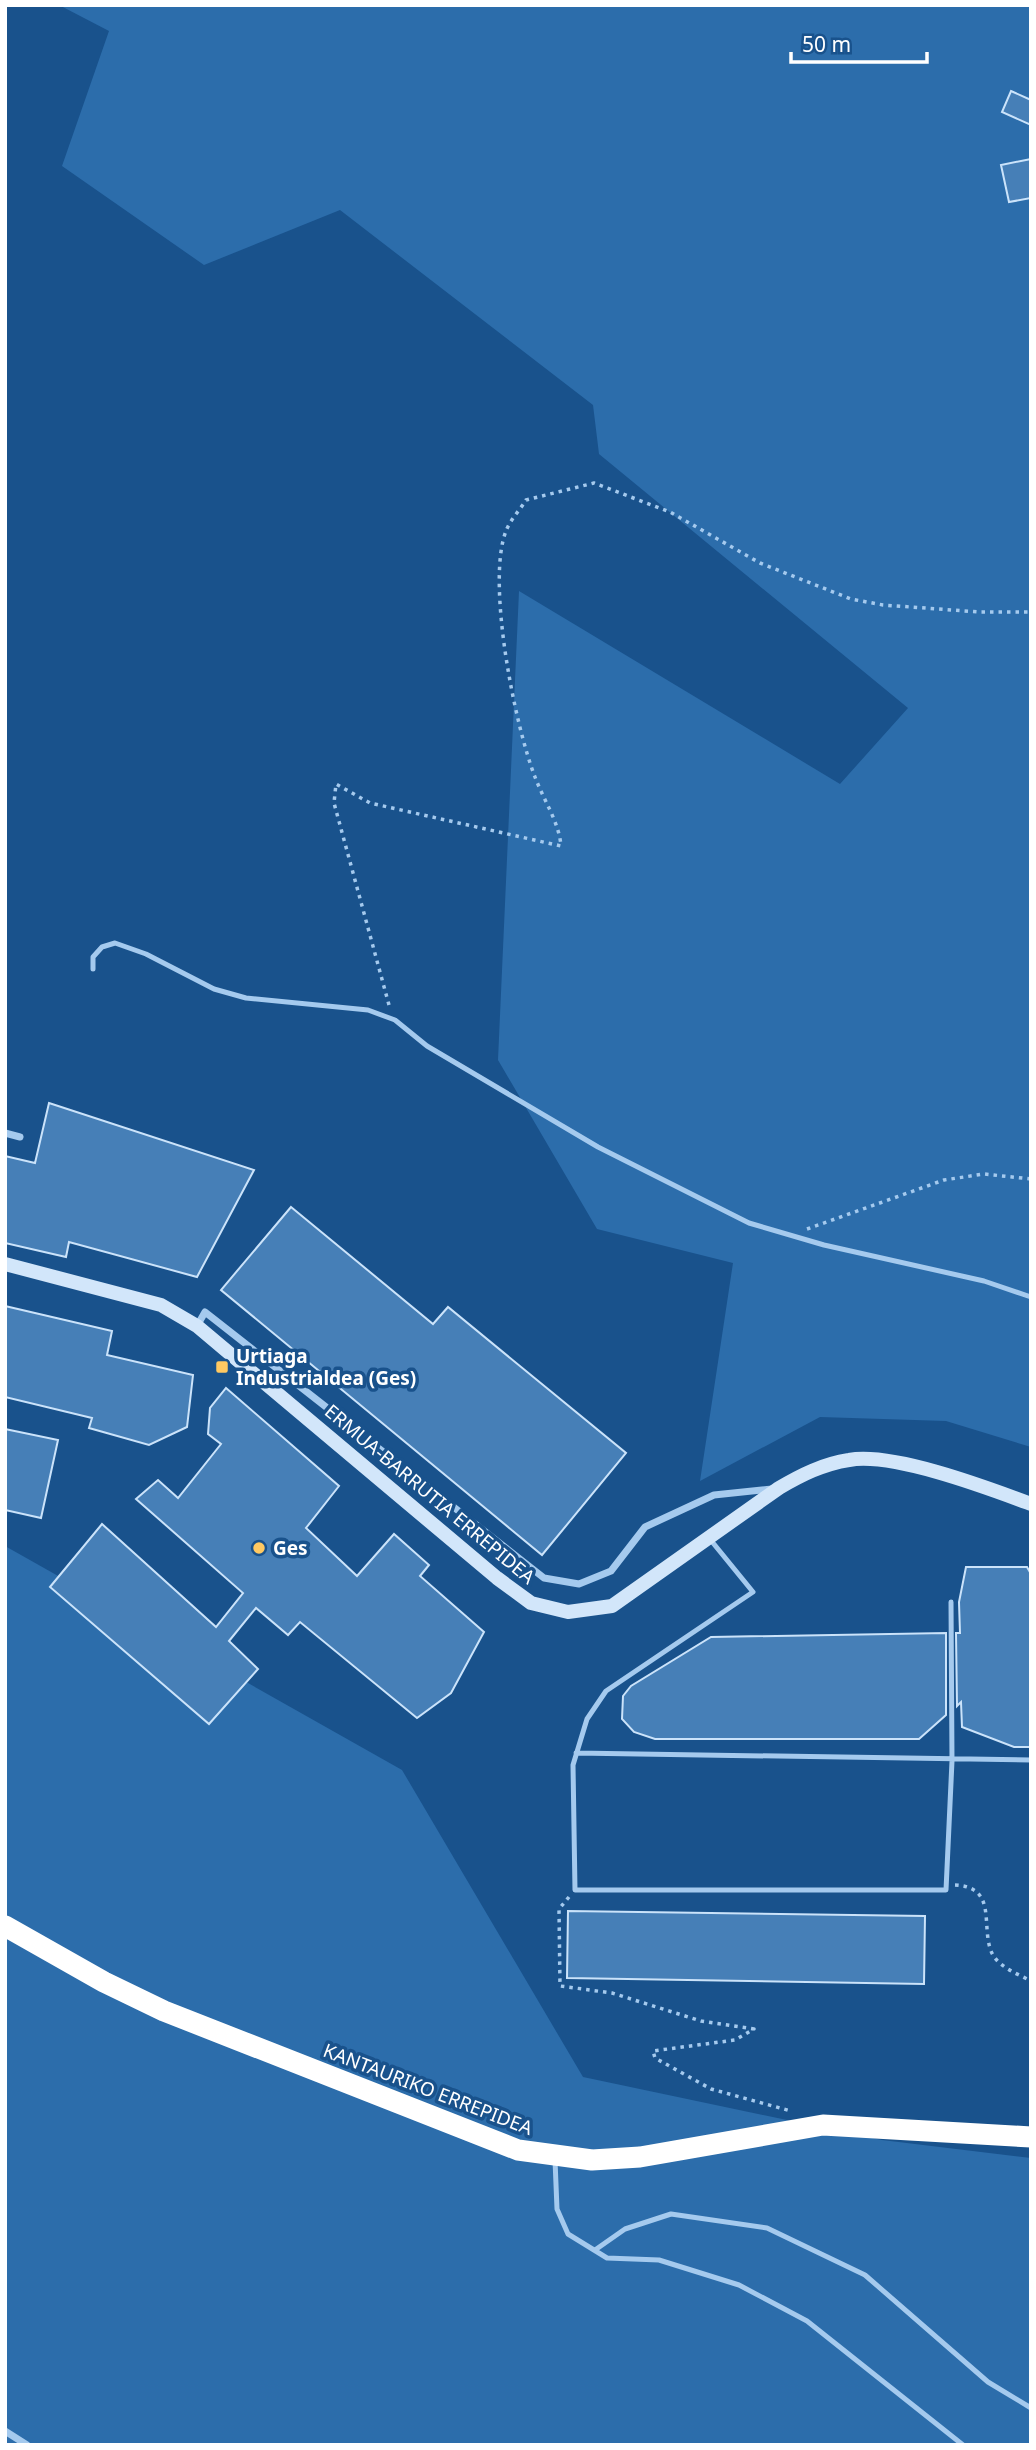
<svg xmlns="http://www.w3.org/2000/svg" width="1036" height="2450" font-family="'Noto Sans',sans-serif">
	<rect width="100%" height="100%" fill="#19528c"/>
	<path fill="#2c6dab" d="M 59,5 L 1031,5 L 1031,1447 L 946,1421 L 820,1417 L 700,1481 L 733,1263 L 597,1229 L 498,1060 L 519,591 L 840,784 L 908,708 L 599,454 L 593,405 L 340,210 L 204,265 L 62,166 L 109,31 Z
		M 5,1546 L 402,1770 L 583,2077 L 882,2140 L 1031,2158 L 1031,2445 L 5,2445 Z"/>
	<path fill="#467fb7" stroke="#cbe3fa" stroke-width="2" d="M 1011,91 L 1031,100 L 1031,125 L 1002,112 Z
		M 1031,159 L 1031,198 L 1009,202 L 1001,165 Z
		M 49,1103 L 254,1170 L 197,1277 L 69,1242 L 66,1257 L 5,1243 L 5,1156 L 35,1163 Z
		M 291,1207 L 433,1324 L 448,1307 L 626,1453 L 542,1555 L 221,1290 Z
		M 5,1306 L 112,1331 L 107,1355 L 193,1375 L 187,1427 L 149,1445 L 89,1428 L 92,1418 L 5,1397 Z
		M 226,1388 L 339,1486 L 306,1528 L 357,1576 L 394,1534 L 429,1565 L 420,1576 L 484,1632 L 451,1693 L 417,1718 L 300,1622 L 288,1635 L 256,1608 L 229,1641 L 258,1669 L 209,1724 L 50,1587 L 102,1524 L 216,1627 L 243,1593 L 136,1499 L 158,1480 L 178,1498 L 221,1444 L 208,1434 L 210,1408 Z
		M 5,1429 L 58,1440 L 41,1518 L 5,1510 Z
		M 966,1567 L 1027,1567 L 1031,1574 L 1031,1747 L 1014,1747 L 962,1727 L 961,1702 L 957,1706 L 956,1633 L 960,1633 L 959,1602 Z
		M 946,1633 L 946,1715 L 919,1739 L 655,1739 L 634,1732 L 622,1719 L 623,1696 L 631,1686 L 711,1637 Z
		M 568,1911 L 925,1916 L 924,1984 L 567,1978 Z"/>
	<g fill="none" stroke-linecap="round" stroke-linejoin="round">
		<path stroke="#a5caee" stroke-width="3.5" stroke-dasharray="3.5 5" stroke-linecap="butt" d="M 389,1005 L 334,803 L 336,784 L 370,803 L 561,846 C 559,822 544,801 535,777 C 515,726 486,582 506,531 C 510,520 520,510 526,500 L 594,483 L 670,512 L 760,563 L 851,599 L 883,605 L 979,612 L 1031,612
			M 807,1229 L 944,1180 L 984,1174 L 1031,1179
			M 955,1885 C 996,1887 982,1922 990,1948 C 995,1966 1016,1973 1031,1981
			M 569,1897 L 559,1909 L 560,1986 L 612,1993 L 701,2021 L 754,2029 L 735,2040 L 653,2051 L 655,2058 L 711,2089 L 791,2111"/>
		<path stroke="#a5caee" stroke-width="5" d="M 93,969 L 93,957 L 102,947 L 115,943 L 146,954 L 214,989 L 246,998 L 368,1010 L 395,1020 L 427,1046 L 598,1147 L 749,1223 L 824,1245 L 984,1281 L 1031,1297
			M 709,1538 L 753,1592 L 606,1691 L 587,1719 L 573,1765 L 575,1890 L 946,1890 L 952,1761 L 951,1602
			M 576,1753 L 1031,1760
			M 555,2160 L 557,2209 L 568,2234 L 607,2258 L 659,2260 L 739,2285 L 807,2321 L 963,2445
			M 595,2250 L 625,2229 L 671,2214 L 767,2228 L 865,2275 L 988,2382 L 1031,2408"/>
		<path stroke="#a5caee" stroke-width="7" d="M 5,1133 L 20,1137
			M 197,1326 L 205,1312 L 544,1578 L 579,1584 L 611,1571 L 645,1527 L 714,1495 L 772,1489
			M 5,2431 L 27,2445"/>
		<path stroke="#d2e6fa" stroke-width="14" d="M 5,1264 L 161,1305 L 197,1326 L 497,1578 L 531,1603 L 568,1612 L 612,1606 L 779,1488 C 801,1475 823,1464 849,1460 C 893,1452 988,1488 1031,1504"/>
		<path stroke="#fff" stroke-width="21" d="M 5,1926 L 104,1982 L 164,2011 L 518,2150 L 592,2160 L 640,2157 L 823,2125 L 1031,2137"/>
	</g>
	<g fill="#ffc962" stroke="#19528c" stroke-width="2.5">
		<rect x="215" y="1360" width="14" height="14" rx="3.5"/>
		<circle cx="259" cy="1548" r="7"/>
	</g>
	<g text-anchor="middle" stroke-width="7" stroke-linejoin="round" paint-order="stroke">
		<g font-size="19" font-weight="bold" fill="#fff" stroke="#19528c" text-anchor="start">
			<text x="236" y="1363">Urtiaga<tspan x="236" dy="22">Industrialdea (Ges)</tspan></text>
			<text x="273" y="1555">Ges</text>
		</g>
		<g font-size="19" fill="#fff" stroke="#19528c">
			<text transform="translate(430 1494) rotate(40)" y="7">ERMUA-BARRUTIA ERREPIDEA</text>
			<text transform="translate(428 2089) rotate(21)" y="7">KANTAURIKO ERREPIDEA</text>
		</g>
	</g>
	<rect width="1036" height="2450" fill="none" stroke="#ffffff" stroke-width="14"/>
	<path d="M791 52v10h136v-10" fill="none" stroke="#ffffff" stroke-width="3.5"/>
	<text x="802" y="52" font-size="21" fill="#ffffff" stroke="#19528c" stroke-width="5" paint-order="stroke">50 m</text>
</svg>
